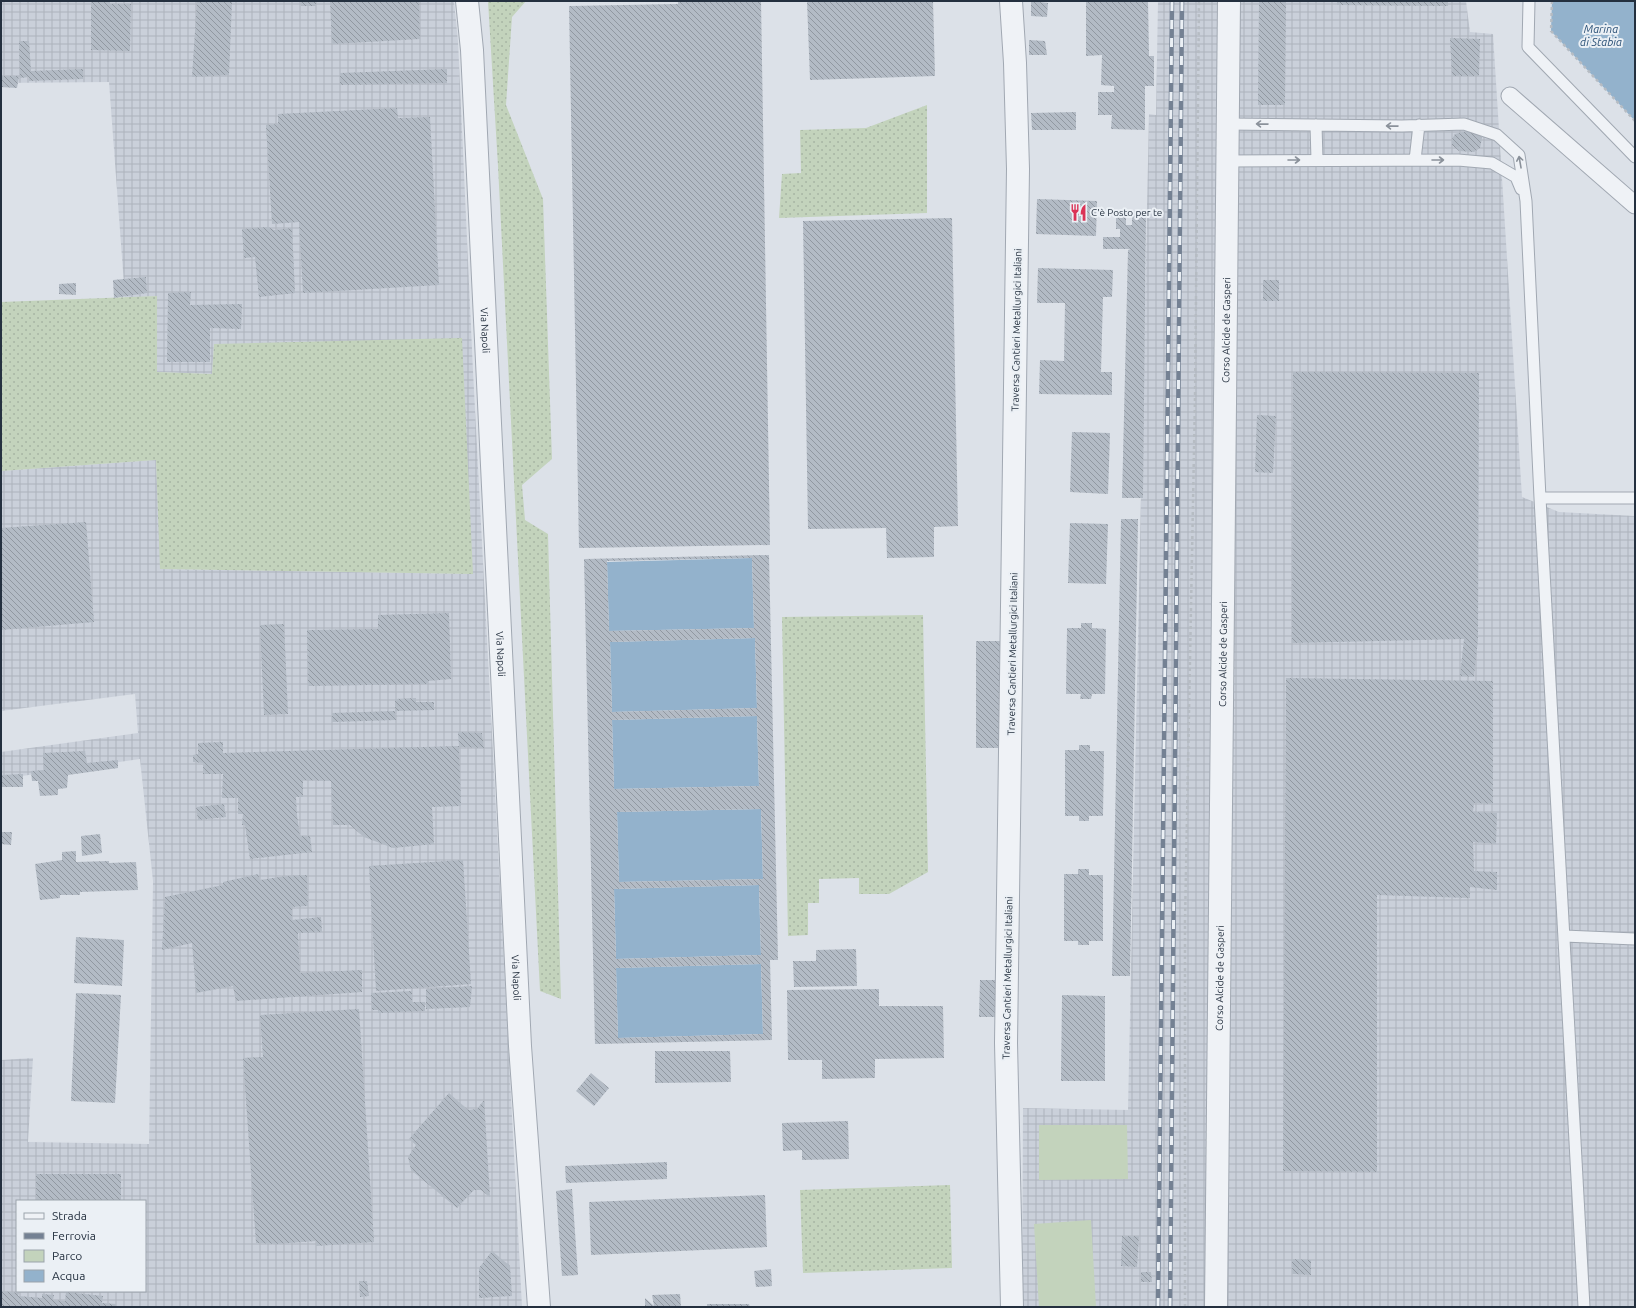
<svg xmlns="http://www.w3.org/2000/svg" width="1636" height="1308" font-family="Ubuntu,sans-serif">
	<defs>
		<pattern id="industrial-grid" width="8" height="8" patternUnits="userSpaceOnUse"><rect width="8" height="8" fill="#cad0da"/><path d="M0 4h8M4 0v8" fill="none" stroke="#adb3bc"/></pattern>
		<pattern id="grass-dots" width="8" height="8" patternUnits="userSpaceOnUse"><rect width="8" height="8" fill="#c3d3bc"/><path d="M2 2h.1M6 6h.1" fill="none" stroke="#a7b5a3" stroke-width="1.8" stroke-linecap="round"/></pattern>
		<pattern id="building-back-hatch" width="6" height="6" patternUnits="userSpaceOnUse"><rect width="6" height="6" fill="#b3bbc5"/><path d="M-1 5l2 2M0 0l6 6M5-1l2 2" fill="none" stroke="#9198a1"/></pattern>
	</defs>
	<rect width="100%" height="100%" fill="#dce1e8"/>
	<path fill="url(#industrial-grid)" fill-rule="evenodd" d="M 1,1 L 454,1 L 458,41 L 473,371 L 522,1307 L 1,1307 L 1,1060 L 33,1058 L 28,1142 L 149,1144 L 153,881 L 140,759 L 1,779 L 1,752 L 138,733 L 135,694 L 1,711 L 1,471 L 156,460 L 161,569 L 473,574 L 214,344 L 212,374 L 157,372 L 157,296 L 125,298 L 109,82 L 1,83 ZM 17,1201 L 145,1201 L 145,1291 L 17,1291 Z
		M 1158,1 L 1466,1 L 1470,32 L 1493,34 L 1522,497 L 1559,512 L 1635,516 L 1635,1307 L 1022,1307 L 1023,1108 L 1128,1110 L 1149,114 L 1156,115 Z"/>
	<path fill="url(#grass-dots)" d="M 488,1 L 526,1 L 512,17 L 506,105 L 543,199 L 552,459 L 522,485 L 525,520 L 548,534 L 561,999 L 540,991 L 498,166 Z
		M 927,105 L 927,213 L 779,218 L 782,174 L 801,173 L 800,130 L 866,128 Z
		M 157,296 L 157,372 L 212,374 L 214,344 L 462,338 L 473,574 L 160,569 L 156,460 L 1,471 L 1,302 Z
		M 923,615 L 928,872 L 889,894 L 859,894 L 859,878 L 819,879 L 819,903 L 808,903 L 808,935 L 788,936 L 782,617 Z
		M 950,1185 L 952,1268 L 803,1273 L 800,1190 Z"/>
	<path fill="#c3d3bc" d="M 1039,1125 L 1127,1125 L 1128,1179 L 1039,1180 Z
		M 1091,1220 L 1096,1307 L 1039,1307 L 1034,1224 Z"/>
	<path fill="#93b2cc" d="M 1552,1 L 1635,1 L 1635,121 L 1551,31 Z
		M 752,558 L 754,628 L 609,631 L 607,562 Z
		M 755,638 L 757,708 L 612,712 L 610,642 Z
		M 757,716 L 759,786 L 614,789 L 612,720 Z
		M 761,809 L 763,879 L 619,882 L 617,812 Z
		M 759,885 L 761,955 L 616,959 L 614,889 Z
		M 761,964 L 763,1034 L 618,1038 L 616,968 Z"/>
	<path fill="url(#building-back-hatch)" fill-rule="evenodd" d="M 91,1 L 110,1 L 110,4 L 131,4 L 130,51 L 91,50 Z
		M 197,1 L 232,1 L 229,75 L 192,77 Z
		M 301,1 L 316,1 L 316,6 L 301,6 Z
		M 330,1 L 419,1 L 420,39 L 332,44 Z
		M 678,1 L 761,1 L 770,545 L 579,548 L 569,6 L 678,4 Z
		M 807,1 L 933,1 L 935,76 L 810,80 Z
		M 1031,1 L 1048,3 L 1047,17 L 1031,16 Z
		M 1100,1 L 1148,1 L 1149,56 L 1154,56 L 1154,86 L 1145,86 L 1145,130 L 1111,129 L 1112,115 L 1098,115 L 1098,92 L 1114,92 L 1114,86 L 1101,85 L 1102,55 L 1086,56 L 1086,2 Z
		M 1259,1 L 1286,1 L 1285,105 L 1258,105 Z
		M 1337,1 L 1448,1 L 1448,6 L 1337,5 Z
		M 1450,38 L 1480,39 L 1479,76 L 1452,76 Z
		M 1029,40 L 1045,41 L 1047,55 L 1029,55 Z
		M 19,41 L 29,41 L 31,71 L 83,69 L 83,79 L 29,81 L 29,77 L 20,78 Z
		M 447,69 L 447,83 L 340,85 L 340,73 Z
		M 1,76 L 19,76 L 17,88 L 1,87 Z
		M 397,108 L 398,118 L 430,117 L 439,285 L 303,293 L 299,222 L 272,224 L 266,125 L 278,124 L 278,114 Z
		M 1076,112 L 1076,130 L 1032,130 L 1031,113 Z
		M 1463,132 L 1476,132 L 1482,138 L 1480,148 L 1474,152 L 1459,151 L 1452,145 L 1452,139 L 1455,134 Z
		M 1037,199 L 1097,201 L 1096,236 L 1036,234 Z
		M 1146,210 L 1143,498 L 1122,498 L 1128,250 L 1131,249 L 1103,249 L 1103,237 L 1120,237 L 1120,229 L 1116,229 L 1116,213 L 1126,214 L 1126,225 L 1132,225 L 1132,211 Z
		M 952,218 L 958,526 L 934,527 L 934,557 L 887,558 L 886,528 L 808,529 L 803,221 Z
		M 268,227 L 274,230 L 292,228 L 295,293 L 259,297 L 255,257 L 244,258 L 242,229 Z
		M 1038,268 L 1113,270 L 1112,297 L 1103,297 L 1101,372 L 1112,372 L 1112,395 L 1039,394 L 1040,360 L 1064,361 L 1065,303 L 1037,303 Z
		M 146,277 L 147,293 L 114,298 L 113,280 Z
		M 1263,280 L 1279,280 L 1279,301 L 1263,301 Z
		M 76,283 L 76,295 L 59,294 L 59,284 Z
		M 191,292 L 190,305 L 242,304 L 241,329 L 210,328 L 210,362 L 167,362 L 168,293 Z
		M 1293,372 L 1479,373 L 1478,639 L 1474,677 L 1460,676 L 1464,639 L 1292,643 Z
		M 1257,415 L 1276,416 L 1273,473 L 1255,472 Z
		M 1072,432 L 1110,433 L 1108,494 L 1070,492 Z
		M 1121,519 L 1138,519 L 1130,976 L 1112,976 Z
		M 86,522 L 94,622 L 1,630 L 1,528 Z
		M 1070,523 L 1108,524 L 1106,584 L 1068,583 Z
		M 769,555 L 778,960 L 770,960 L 772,1040 L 595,1044 L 584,559 ZM 752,558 L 754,628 L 609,631 L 607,561 ZM 755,638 L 757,708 L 612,712 L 610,642 ZM 757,716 L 759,786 L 614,789 L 612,720 ZM 761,809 L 763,879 L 619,882 L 617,812 ZM 759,885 L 761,955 L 616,959 L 614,889 ZM 761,964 L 763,1034 L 618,1038 L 616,968 Z
		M 449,613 L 451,679 L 428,681 L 428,684 L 308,686 L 307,630 L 378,629 L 378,615 Z
		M 1081,623 L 1092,623 L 1092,628 L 1106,629 L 1105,694 L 1092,694 L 1091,699 L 1080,699 L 1081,694 L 1066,694 L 1067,628 L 1081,628 Z
		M 284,624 L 288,714 L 264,715 L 260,625 Z
		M 976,641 L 1001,641 L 1000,748 L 976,748 Z
		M 1286,678 L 1493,681 L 1493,804 L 1474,803 L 1473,812 L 1497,813 L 1496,844 L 1473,842 L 1474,871 L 1497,872 L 1497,890 L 1470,887 L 1470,898 L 1377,895 L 1377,1172 L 1283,1171 Z
		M 416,698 L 416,702 L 434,702 L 434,710 L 395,711 L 395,699 Z
		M 395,711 L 396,720 L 332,722 L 332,713 Z
		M 458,732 L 482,733 L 484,748 L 459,747 L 461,806 L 432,807 L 434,844 L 393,848 L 364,837 L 350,825 L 333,825 L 331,781 L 303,780 L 303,797 L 296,797 L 297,815 L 300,836 L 310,836 L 312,852 L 250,859 L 245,825 L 242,825 L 243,814 L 238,814 L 238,798 L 222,798 L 223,774 L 203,774 L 203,763 L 193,762 L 193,755 L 198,754 L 198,743 L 223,742 L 223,753 L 459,746 Z
		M 1079,745 L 1090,745 L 1090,751 L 1104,751 L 1103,816 L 1089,816 L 1089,821 L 1079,821 L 1079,816 L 1065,816 L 1065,750 L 1079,750 Z
		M 85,751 L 87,763 L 118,760 L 118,768 L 68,775 L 67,788 L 58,789 L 58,795 L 40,796 L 38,781 L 32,781 L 31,771 L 44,770 L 43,753 Z
		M 23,774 L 23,787 L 1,787 L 1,775 Z
		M 224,804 L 226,817 L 198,820 L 196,807 Z
		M 1,832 L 12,832 L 11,845 L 1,844 Z
		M 100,834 L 102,853 L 82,856 L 81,836 Z
		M 76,851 L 76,862 L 109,861 L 109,863 L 136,862 L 138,890 L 80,892 L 80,895 L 60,895 L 60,898 L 40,900 L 35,864 L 62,860 L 62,852 Z
		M 463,860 L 471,984 L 376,991 L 369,866 Z
		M 1078,869 L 1089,869 L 1089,875 L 1103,875 L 1103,941 L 1089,941 L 1089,945 L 1078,945 L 1078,941 L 1064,941 L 1064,874 L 1078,874 Z
		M 258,874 L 260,880 L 286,876 L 307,875 L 308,906 L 292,907 L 292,920 L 321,917 L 322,932 L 298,933 L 300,973 L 362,970 L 362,992 L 236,1001 L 233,986 L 196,993 L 192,943 L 162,950 L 165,897 L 223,885 L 223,882 Z
		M 76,937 L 124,940 L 122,986 L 74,983 Z
		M 856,949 L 857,986 L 794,987 L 793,961 L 816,961 L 816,950 Z
		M 980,980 L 998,980 L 997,1017 L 979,1017 Z
		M 472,986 L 470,1007 L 426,1009 L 426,989 Z
		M 879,989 L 879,1006 L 943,1006 L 944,1058 L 875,1059 L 875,1078 L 822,1079 L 822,1060 L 788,1060 L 787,990 Z
		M 412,991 L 412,1002 L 425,1002 L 425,1011 L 378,1013 L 378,1010 L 372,1010 L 371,993 Z
		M 76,993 L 121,995 L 115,1103 L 71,1101 Z
		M 1062,995 L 1105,996 L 1105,1081 L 1061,1081 Z
		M 359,1009 L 374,1242 L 316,1246 L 316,1241 L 276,1244 L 256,1243 L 243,1058 L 263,1057 L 260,1015 Z
		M 655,1051 L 730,1051 L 731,1082 L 655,1083 Z
		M 591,1073 L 609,1088 L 594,1106 L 576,1091 Z
		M 449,1093 L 468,1110 L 477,1109 L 484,1100 L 490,1197 L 481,1190 L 474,1190 L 457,1208 L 411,1170 L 408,1157 L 416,1145 L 409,1139 Z
		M 848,1121 L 849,1159 L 802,1160 L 802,1150 L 783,1151 L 782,1123 Z
		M 667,1162 L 667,1179 L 566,1183 L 565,1166 Z
		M 36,1174 L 121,1174 L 121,1201 L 36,1201 Z
		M 572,1189 L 578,1275 L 562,1276 L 556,1191 Z
		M 765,1195 L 767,1247 L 591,1255 L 589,1202 Z
		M 1122,1236 L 1139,1236 L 1137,1267 L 1121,1266 Z
		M 492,1251 L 510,1266 L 512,1296 L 479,1298 L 479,1268 Z
		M 1292,1259 L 1311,1260 L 1311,1275 L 1292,1274 Z
		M 771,1269 L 772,1286 L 756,1287 L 754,1271 Z
		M 1141,1272 L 1151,1272 L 1152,1282 L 1141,1282 Z
		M 359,1281 L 367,1281 L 369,1296 L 360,1297 Z
		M 1,1291 L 19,1293 L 18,1296 L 42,1298 L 42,1294 L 54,1295 L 53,1300 L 65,1301 L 66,1292 L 103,1296 L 102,1303 L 116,1304 L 116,1307 L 1,1307 Z
		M 680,1294 L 681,1307 L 645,1307 L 645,1298 L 654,1306 L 652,1295 Z
		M 707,1304 L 749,1304 L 750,1307 L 707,1307 Z"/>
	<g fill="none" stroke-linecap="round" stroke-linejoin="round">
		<defs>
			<path id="service" d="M 1529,1 L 1528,47 L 1635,157
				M 1228,124 L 1402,126 L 1464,124 L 1497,135 L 1519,155 L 1526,201 L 1540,498 L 1635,498
				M 1316,125 L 1317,160
				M 1415,160 L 1419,125
				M 1227,161 L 1458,160 L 1492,163 L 1516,177 L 1521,189
				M 1540,498 L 1584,1307
				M 1564,936 L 1635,939"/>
			<path id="pedestrian" d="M 1510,96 L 1635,205"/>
			<path id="minor" d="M 1011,1 L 1015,63 L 1018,169 L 1006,1043 L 1012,1307"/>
			<g id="tertiary">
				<path id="s1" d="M 467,1 L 472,50 L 520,1046 L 539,1307"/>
				<path id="s2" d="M 1216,1307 L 1229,1"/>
			</g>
		</defs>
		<use href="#service" stroke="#a1a8b2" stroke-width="13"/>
		<use href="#pedestrian" stroke="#a1a8b2" stroke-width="19"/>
		<use href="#minor" stroke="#a1a8b2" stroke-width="24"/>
		<use href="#tertiary" stroke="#a1a8b2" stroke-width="24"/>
		<path stroke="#b6bcc3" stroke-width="2.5" stroke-dasharray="3 3" stroke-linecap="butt" d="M 1552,1 L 1551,31 L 1635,121
			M 1185,1307 L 1185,922 L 1195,398 L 1199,1"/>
		<use href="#service" stroke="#eff2f6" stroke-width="11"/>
		<use href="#pedestrian" stroke="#eff2f6" stroke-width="17"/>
		<use href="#minor" stroke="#eff2f6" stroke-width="22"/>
		<use href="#tertiary" stroke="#eff2f6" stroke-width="22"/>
		<defs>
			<path id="rail" d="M 1158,1307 L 1172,1
				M 1170,1307 L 1182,1"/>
		</defs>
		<use href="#rail" stroke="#748193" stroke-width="4.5"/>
		<use href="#rail" stroke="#ebf0f5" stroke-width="3" stroke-dasharray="9" stroke-linecap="butt"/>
	</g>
	<defs><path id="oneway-shaft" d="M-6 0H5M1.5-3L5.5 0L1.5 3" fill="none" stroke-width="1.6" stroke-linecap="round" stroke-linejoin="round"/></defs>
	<g stroke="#8a919a">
		<use href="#oneway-shaft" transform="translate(1262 124) rotate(-179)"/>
		<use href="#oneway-shaft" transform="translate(1392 126) rotate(-179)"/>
		<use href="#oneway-shaft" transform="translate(1294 160)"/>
		<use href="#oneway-shaft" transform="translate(1438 160)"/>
		<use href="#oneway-shaft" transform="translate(1520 162) rotate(-100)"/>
	</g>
	<defs>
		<symbol id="restaurant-bare" viewBox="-9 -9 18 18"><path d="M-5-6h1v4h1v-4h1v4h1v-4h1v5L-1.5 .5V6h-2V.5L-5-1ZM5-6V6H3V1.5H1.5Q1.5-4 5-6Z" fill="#db3356" stroke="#ebf0f5" stroke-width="2.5" paint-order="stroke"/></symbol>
	</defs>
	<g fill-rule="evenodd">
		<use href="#restaurant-bare" x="1066" y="200" width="25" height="25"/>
	</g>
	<g text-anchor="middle" stroke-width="4" stroke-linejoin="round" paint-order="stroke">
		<g font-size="10" fill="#24303f" stroke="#ebf0f5" text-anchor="start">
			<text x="1091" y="216">C'è Posto per te</text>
		</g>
		<g font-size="10" fill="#24303f" stroke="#ebf0f5">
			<text dy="4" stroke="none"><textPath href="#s1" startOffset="330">Via Napoli</textPath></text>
			<text transform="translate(1016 330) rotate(-89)" y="4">Traversa Cantieri Metallurgici Italiani</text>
			<text dy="4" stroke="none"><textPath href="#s2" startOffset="977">Corso Alcide de Gasperi</textPath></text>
			<text dy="4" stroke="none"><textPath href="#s1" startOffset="654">Via Napoli</textPath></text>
			<text transform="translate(1012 654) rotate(-89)" y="4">Traversa Cantieri Metallurgici Italiani</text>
			<text dy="4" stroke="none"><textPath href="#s2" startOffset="653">Corso Alcide de Gasperi</textPath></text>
			<text dy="4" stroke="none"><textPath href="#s1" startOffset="978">Via Napoli</textPath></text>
			<text transform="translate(1007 978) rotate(-89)" y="4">Traversa Cantieri Metallurgici Italiani</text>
			<text dy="4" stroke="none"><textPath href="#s2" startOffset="329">Corso Alcide de Gasperi</textPath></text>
		</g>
		<g font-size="11" font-style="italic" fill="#2b5177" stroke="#ebf0f5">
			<text x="1601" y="33">Marina<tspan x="1601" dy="13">di Stabia</tspan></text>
		</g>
	</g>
	<rect width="1636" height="1308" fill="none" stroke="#24303f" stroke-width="4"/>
	<rect x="16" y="1200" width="130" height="92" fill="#ebf0f5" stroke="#9ba3ac"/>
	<rect x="24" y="1213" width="20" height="6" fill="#eff2f6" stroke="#9ba3ac"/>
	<text x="52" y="1220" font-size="12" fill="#24303f">Strada</text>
	<rect x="24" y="1233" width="20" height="6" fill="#748193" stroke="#9ba3ac"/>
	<text x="52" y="1240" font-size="12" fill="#24303f">Ferrovia</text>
	<rect x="24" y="1250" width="20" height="12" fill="#c3d3bc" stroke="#9ba3ac"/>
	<text x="52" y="1260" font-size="12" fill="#24303f">Parco</text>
	<rect x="24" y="1270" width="20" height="12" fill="#93b2cc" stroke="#9ba3ac"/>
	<text x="52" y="1280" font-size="12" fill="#24303f">Acqua</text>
</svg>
